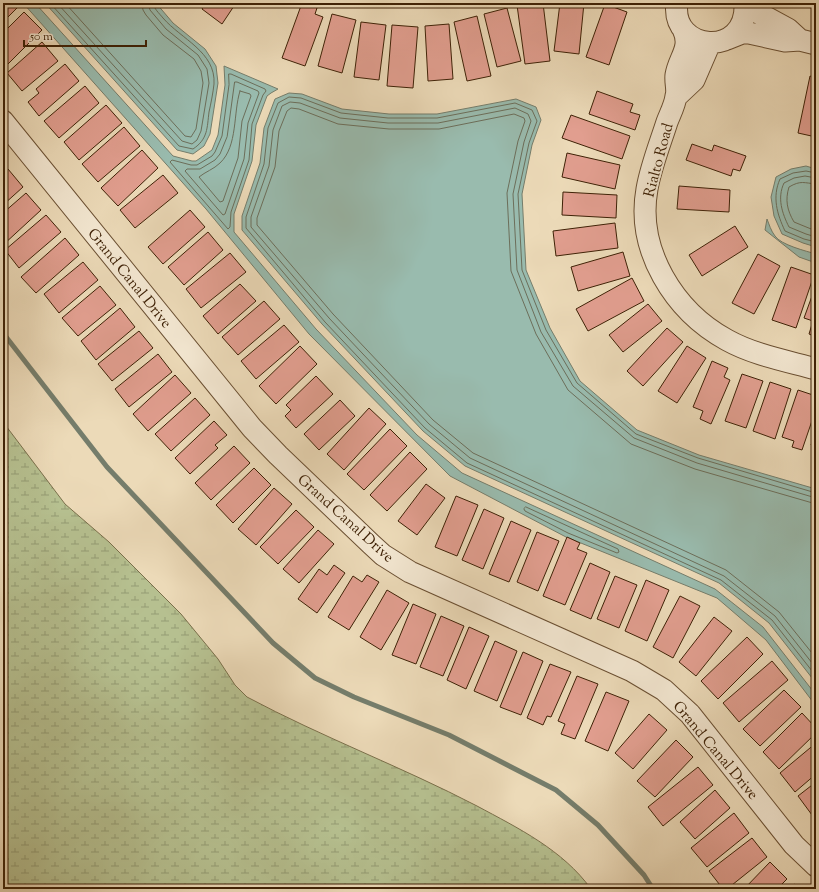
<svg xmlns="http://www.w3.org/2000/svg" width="819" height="892" font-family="'Sorts Mill Goudy',serif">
	<defs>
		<pattern id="wetland-marsh" width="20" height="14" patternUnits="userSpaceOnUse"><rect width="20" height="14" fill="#b6c090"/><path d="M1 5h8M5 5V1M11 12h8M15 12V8" fill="none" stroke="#959c74"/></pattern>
	</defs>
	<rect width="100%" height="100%" fill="#ecdab8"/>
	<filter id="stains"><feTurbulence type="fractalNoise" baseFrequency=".005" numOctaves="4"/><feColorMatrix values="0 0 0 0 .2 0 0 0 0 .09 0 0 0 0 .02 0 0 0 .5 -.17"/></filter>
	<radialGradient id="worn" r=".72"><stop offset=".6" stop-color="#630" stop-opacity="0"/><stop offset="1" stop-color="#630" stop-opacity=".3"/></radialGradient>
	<path fill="url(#wetland-marsh)" stroke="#7a704b" d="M 3,422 L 65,504 L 109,542 L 181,614 L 218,659 L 235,685 L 247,697 C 322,737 402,767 477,806 C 518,828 563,850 591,889 L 3,889 Z"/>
	<path fill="#99bbae" stroke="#757d6b" d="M 23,3 L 35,3 L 173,156 L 192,161 L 196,161 L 212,150 L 218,135 L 225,85 L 224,66 L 278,89 L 271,93 L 267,96 L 256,125 L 252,161 L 234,214 L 234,232 L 316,329 L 417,435 L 462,473 L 715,589 L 763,627 L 816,695 L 816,706 L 766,640 L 717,598 L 566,537 L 450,476 L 309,334 L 206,209 Z
		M 45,3 L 156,3 L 173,23 L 205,49 L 216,66 L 218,83 L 210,134 L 204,146 L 193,154 L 177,150 Z
		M 289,93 L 302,94 L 342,109 L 389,114 L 437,114 L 516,99 L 536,107 L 541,120 L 532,145 L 522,194 L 526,270 L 550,328 L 580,381 L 637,430 L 699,455 L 816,489 L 816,683 L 769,623 L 719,583 L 465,466 L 423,431 L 322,324 L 242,230 L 242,216 L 260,163 L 264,128 L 275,99 Z
		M 806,166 L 816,169 L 816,247 L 803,243 L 782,234 L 774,216 L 771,197 L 776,177 L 791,169 Z
		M 767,219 C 769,224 771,231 775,236 C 781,245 806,251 816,254 L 816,263 L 799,257 L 765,230 Z"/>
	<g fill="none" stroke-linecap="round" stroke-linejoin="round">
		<path stroke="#6c6e5a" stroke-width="1" d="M 50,3 L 179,146 L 193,149 C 208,139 207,128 209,112 C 211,103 213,93 214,84 C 216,52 181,39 163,18 C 159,13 154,9 153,3
			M 57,3 L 182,141 L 192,144 L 197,140 L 201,131 L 209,83 L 207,69 L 198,55 L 166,29 L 150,10 L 148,3
			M 65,3 L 185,136 L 191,137 L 196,129 L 203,83 L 201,71 L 194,59 L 163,35 L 146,15 L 143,10 L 142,3
			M 229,74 L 231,74 L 265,89 L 266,91 L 263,95 L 252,124 L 249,160 L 231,212 L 230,227 L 228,229 L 170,162 L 172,160 L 191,165 L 197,165 L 212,156 L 215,152 L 222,136 L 229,85 Z
			M 235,82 L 237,82 L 258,91 L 259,93 L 248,123 L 244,159 L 225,214 L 223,215 L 185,171 L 187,169 L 200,169 L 215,160 L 220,154 L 227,137 Z
			M 240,91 L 250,94 L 251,96 L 242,121 L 238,158 L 223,201 L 220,202 L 199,177 C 205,172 214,169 220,163 C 238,146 233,113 240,91 Z
			M 816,173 L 806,171 L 793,173 L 780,179 C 772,197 777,214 785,231 L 804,239 L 816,242
			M 816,178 L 805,176 L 794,178 L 784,183 C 777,198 782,213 789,227 L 806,234 L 816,237
			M 816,184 C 804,183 801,180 789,187 C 785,200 787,210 794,222 L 816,231
			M 816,493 L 698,458 L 636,434 L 577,383 L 546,330 L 522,270 L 518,194 L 529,143 L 537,121 L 532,110 L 515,103 L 437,118 L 388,118 L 341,113 L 301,98 L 289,97 L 278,103 L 268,128 L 264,164 L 246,217 L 246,228 L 325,322 L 425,428 L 467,463 L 721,580 L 772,620 L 816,676
			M 816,498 L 697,463 L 634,438 L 573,386 L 541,332 L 517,270 L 513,194 L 524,142 L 531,121 L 528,114 L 515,108 L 438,123 L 388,123 L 340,118 L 300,103 L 290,102 L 282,106 L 273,130 L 269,166 L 251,217 L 251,227 L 329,318 L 429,424 L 470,458 L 724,576 L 775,616 L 816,668
			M 816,504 L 695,469 L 631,444 L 568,390 L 536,334 L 511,271 L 507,193 L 518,141 L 525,121 L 524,118 L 514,114 L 439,129 L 389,129 L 338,124 L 299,109 L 291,108 L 287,111 L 279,131 L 275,167 L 257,218 L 257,225 L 333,314 L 433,420 L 473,453 L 726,570 L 779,612 L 816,658
			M 526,507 L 618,549 L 619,552 L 617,553 L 568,533 L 525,511 L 524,509 Z"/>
		<path stroke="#757d6b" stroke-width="5" d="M 3,333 L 107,467 L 273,643 L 315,678 L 354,697 L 449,735 L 556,790 L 598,825 L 644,875 L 653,889"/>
	</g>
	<path fill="#e19e8f" stroke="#3e2106" d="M 3,3 L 14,3 L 18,7 L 3,22 Z
		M 206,3 L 236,3 L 222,24 L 202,9 Z
		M 302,3 L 317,8 L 315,14 L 323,17 L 305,66 L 282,58 Z
		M 533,3 L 543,3 L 550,61 L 525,64 L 517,5 Z
		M 560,3 L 584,3 L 579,54 L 554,51 Z
		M 605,4 L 627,12 L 609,65 L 586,57 Z
		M 507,8 L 521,61 L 497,67 L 484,14 Z
		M 24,12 L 42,30 L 4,68 L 3,33 Z
		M 332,14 L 356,20 L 342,73 L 318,66 Z
		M 477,16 L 491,76 L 467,81 L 454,22 Z
		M 361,22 L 386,25 L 379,80 L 354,77 Z
		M 449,24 L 453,79 L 428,81 L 425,26 Z
		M 392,25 L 418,27 L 413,88 L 387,86 Z
		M 42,42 L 58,61 L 22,91 L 7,73 Z
		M 65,64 L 79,81 L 39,116 L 28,102 L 39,93 L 36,89 Z
		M 810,76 L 816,78 L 816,137 L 798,133 Z
		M 85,86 L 99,103 L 59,138 L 44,121 Z
		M 597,91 L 633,104 L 630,112 L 640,115 L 635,130 L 589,114 Z
		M 106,105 L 122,123 L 79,160 L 64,142 Z
		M 571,115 L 630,136 L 622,159 L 562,138 Z
		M 124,127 L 140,146 L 98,182 L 82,164 Z
		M 692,144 L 712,151 L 714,145 L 746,156 L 740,171 L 733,169 L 731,176 L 686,160 Z
		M 142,150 L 158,168 L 118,206 L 101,188 Z
		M 567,153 L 620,165 L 615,189 L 562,177 Z
		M 8,169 L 23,187 L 3,205 L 3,173 Z
		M 163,175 L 178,193 L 135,228 L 120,210 Z
		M 679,186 L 730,190 L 729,212 L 677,209 Z
		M 563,192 L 617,195 L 616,218 L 562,215 Z
		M 26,193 L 41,210 L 3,245 L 3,213 Z
		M 190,210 L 205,227 L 163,264 L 148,247 Z
		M 46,215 L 61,232 L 19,268 L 5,250 Z
		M 615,223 L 618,248 L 556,256 L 553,231 Z
		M 735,226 L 748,247 L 702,276 L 689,255 Z
		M 208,232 L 223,250 L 184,285 L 168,267 Z
		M 65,238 L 79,255 L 36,293 L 21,277 Z
		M 623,252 L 630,276 L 578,291 L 571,267 Z
		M 230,253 L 246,272 L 201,308 L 186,289 Z
		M 758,254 L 780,266 L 754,314 L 732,303 Z
		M 83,262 L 98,280 L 59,313 L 44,294 Z
		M 791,267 L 814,275 L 796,328 L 772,320 Z
		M 632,278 L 644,301 L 588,331 L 576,309 Z
		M 240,284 L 256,301 L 218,334 L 203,316 Z
		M 816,285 L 816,337 L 809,334 L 813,321 L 804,318 Z
		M 100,286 L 116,305 L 78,336 L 62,318 Z
		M 264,301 L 280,319 L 238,355 L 222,337 Z
		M 648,304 L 662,321 L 623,352 L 609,335 Z
		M 120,308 L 135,327 L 96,360 L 81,341 Z
		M 284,325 L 299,342 L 256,379 L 241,361 Z
		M 667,328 L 683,342 L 643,386 L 627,371 Z
		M 139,331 L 153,348 L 112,381 L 98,364 Z
		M 300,346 L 317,364 L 276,404 L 259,386 Z
		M 687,346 L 706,358 L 677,403 L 658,391 Z
		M 158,354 L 172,372 L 129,407 L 115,389 Z
		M 712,361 L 728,368 L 724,377 L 730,380 L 711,424 L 700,419 L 703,411 L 693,407 Z
		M 742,374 L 763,381 L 746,428 L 725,421 Z
		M 175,375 L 191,393 L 148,431 L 133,414 Z
		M 316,376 L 333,394 L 296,428 L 285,416 L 291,410 L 286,405 Z
		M 770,382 L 791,389 L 775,439 L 753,431 Z
		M 798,390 L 816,396 L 816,409 L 802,450 L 792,447 L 794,441 L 782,437 Z
		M 195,398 L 210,415 L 171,451 L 155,434 Z
		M 340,400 L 355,416 L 319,450 L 304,434 Z
		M 369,408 L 386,424 L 344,470 L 327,454 Z
		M 214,421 L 227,435 L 215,445 L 218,448 L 190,474 L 175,458 Z
		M 390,429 L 407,446 L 364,490 L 347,474 Z
		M 816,431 L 816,447 L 811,445 Z
		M 234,446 L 250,463 L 211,500 L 195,483 Z
		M 410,452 L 427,469 L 387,511 L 370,495 Z
		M 254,468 L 271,485 L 233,523 L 216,505 Z
		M 426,484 L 445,498 L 417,535 L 398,521 Z
		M 274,488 L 292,504 L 256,545 L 238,529 Z
		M 456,496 L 478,505 L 457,556 L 435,547 Z
		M 484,509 L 504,518 L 483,569 L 462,560 Z
		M 296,510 L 314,527 L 278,564 L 260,547 Z
		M 511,521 L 531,530 L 509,582 L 489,574 Z
		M 318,530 L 334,544 L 299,583 L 283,569 Z
		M 537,532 L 559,541 L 538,591 L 517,582 Z
		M 567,537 L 580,543 L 577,549 L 587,553 L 565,605 L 543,596 Z
		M 590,563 L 610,572 L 591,619 L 570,610 Z
		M 334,565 L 345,573 L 317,613 L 298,599 L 319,569 L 327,575 Z
		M 367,575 L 379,582 L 349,630 L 328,617 L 353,576 L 362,582 Z
		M 615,576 L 637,585 L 619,628 L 597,619 Z
		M 646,580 L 669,590 L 647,641 L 625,631 Z
		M 387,590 L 409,603 L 381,650 L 360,637 Z
		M 680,596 L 700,606 L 673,658 L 653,647 Z
		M 413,604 L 436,614 L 416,664 L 392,655 Z
		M 441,616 L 464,626 L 443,676 L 420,667 Z
		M 714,617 L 732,631 L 696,676 L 679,662 Z
		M 469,627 L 489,636 L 466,689 L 447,680 Z
		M 747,637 L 763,654 L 718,699 L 701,681 Z
		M 495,641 L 517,651 L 497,701 L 474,691 Z
		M 523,652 L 543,661 L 521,715 L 500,707 Z
		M 772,661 L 788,680 L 739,722 L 723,703 Z
		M 550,664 L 571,672 L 551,717 L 547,716 L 543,725 L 527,718 Z
		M 577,676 L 598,684 L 575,739 L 561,734 L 565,724 L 558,721 Z
		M 784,690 L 801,707 L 760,746 L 743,729 Z
		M 606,692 L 629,701 L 608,751 L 585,741 Z
		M 802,713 L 816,728 L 816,733 L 779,769 L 763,752 Z
		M 649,714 L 667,730 L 633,769 L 615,753 Z
		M 676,740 L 693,757 L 655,797 L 637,781 Z
		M 816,743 L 816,774 L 795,792 L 780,773 Z
		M 698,767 L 713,785 L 663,826 L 648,807 Z
		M 816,782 L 816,812 L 812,815 L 798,796 Z
		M 715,790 L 730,808 L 695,839 L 680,822 Z
		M 734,813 L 749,833 L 707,867 L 691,848 Z
		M 752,838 L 767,857 L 727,889 L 723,889 L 709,871 Z
		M 770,862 L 787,879 L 777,889 L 744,889 Z
		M 794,884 L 801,889 L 790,889 Z"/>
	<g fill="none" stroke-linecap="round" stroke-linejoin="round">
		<defs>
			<path id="minor" d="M 677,3 C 670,52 748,59 745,3
				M 746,3 L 753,10 L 788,29 L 800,40
				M 683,29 C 692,48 679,57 676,75 C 675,82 678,90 676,96 C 675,105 670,114 667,122 C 660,144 651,166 647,189 C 636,250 674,311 727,340 C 754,355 787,361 816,369
				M 727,39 L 742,33 L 749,33 L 785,41 L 800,40 L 816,44
				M 677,96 L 694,80 L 710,43
				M 3,121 L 252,428 L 278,455 L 371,544 L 383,555 L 410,572 L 632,671 L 664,690 L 690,714 L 794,845 L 816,866"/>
		</defs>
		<use href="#minor" stroke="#6a4f32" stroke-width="23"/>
		<use href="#minor" stroke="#f3e7d1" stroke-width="21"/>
	</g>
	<g text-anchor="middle" stroke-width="3.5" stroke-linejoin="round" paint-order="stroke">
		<g font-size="15" fill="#3e2106" stroke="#f3e7d1">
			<text transform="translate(658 160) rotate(-75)" y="5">Rialto Road</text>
			<text transform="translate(130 278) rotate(51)" y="5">Grand Canal Drive</text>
			<text transform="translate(346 518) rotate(42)" y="5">Grand Canal Drive</text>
			<text transform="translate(716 750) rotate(50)" y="5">Grand Canal Drive</text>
		</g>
	</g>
	<rect width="819" height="892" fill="none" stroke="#ecdab8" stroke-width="16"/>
	<rect x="4" y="4" width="811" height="884" fill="none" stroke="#3e2106" stroke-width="2"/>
	<rect x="8" y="8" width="803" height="876" fill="none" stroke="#3e2106"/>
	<path d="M24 40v6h122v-6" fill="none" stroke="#3e2106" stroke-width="2"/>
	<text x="30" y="40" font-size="12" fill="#3e2106" stroke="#f3e7d1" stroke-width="3" paint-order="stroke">50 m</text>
	<rect width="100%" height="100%" filter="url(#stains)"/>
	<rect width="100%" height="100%" fill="url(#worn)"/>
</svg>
